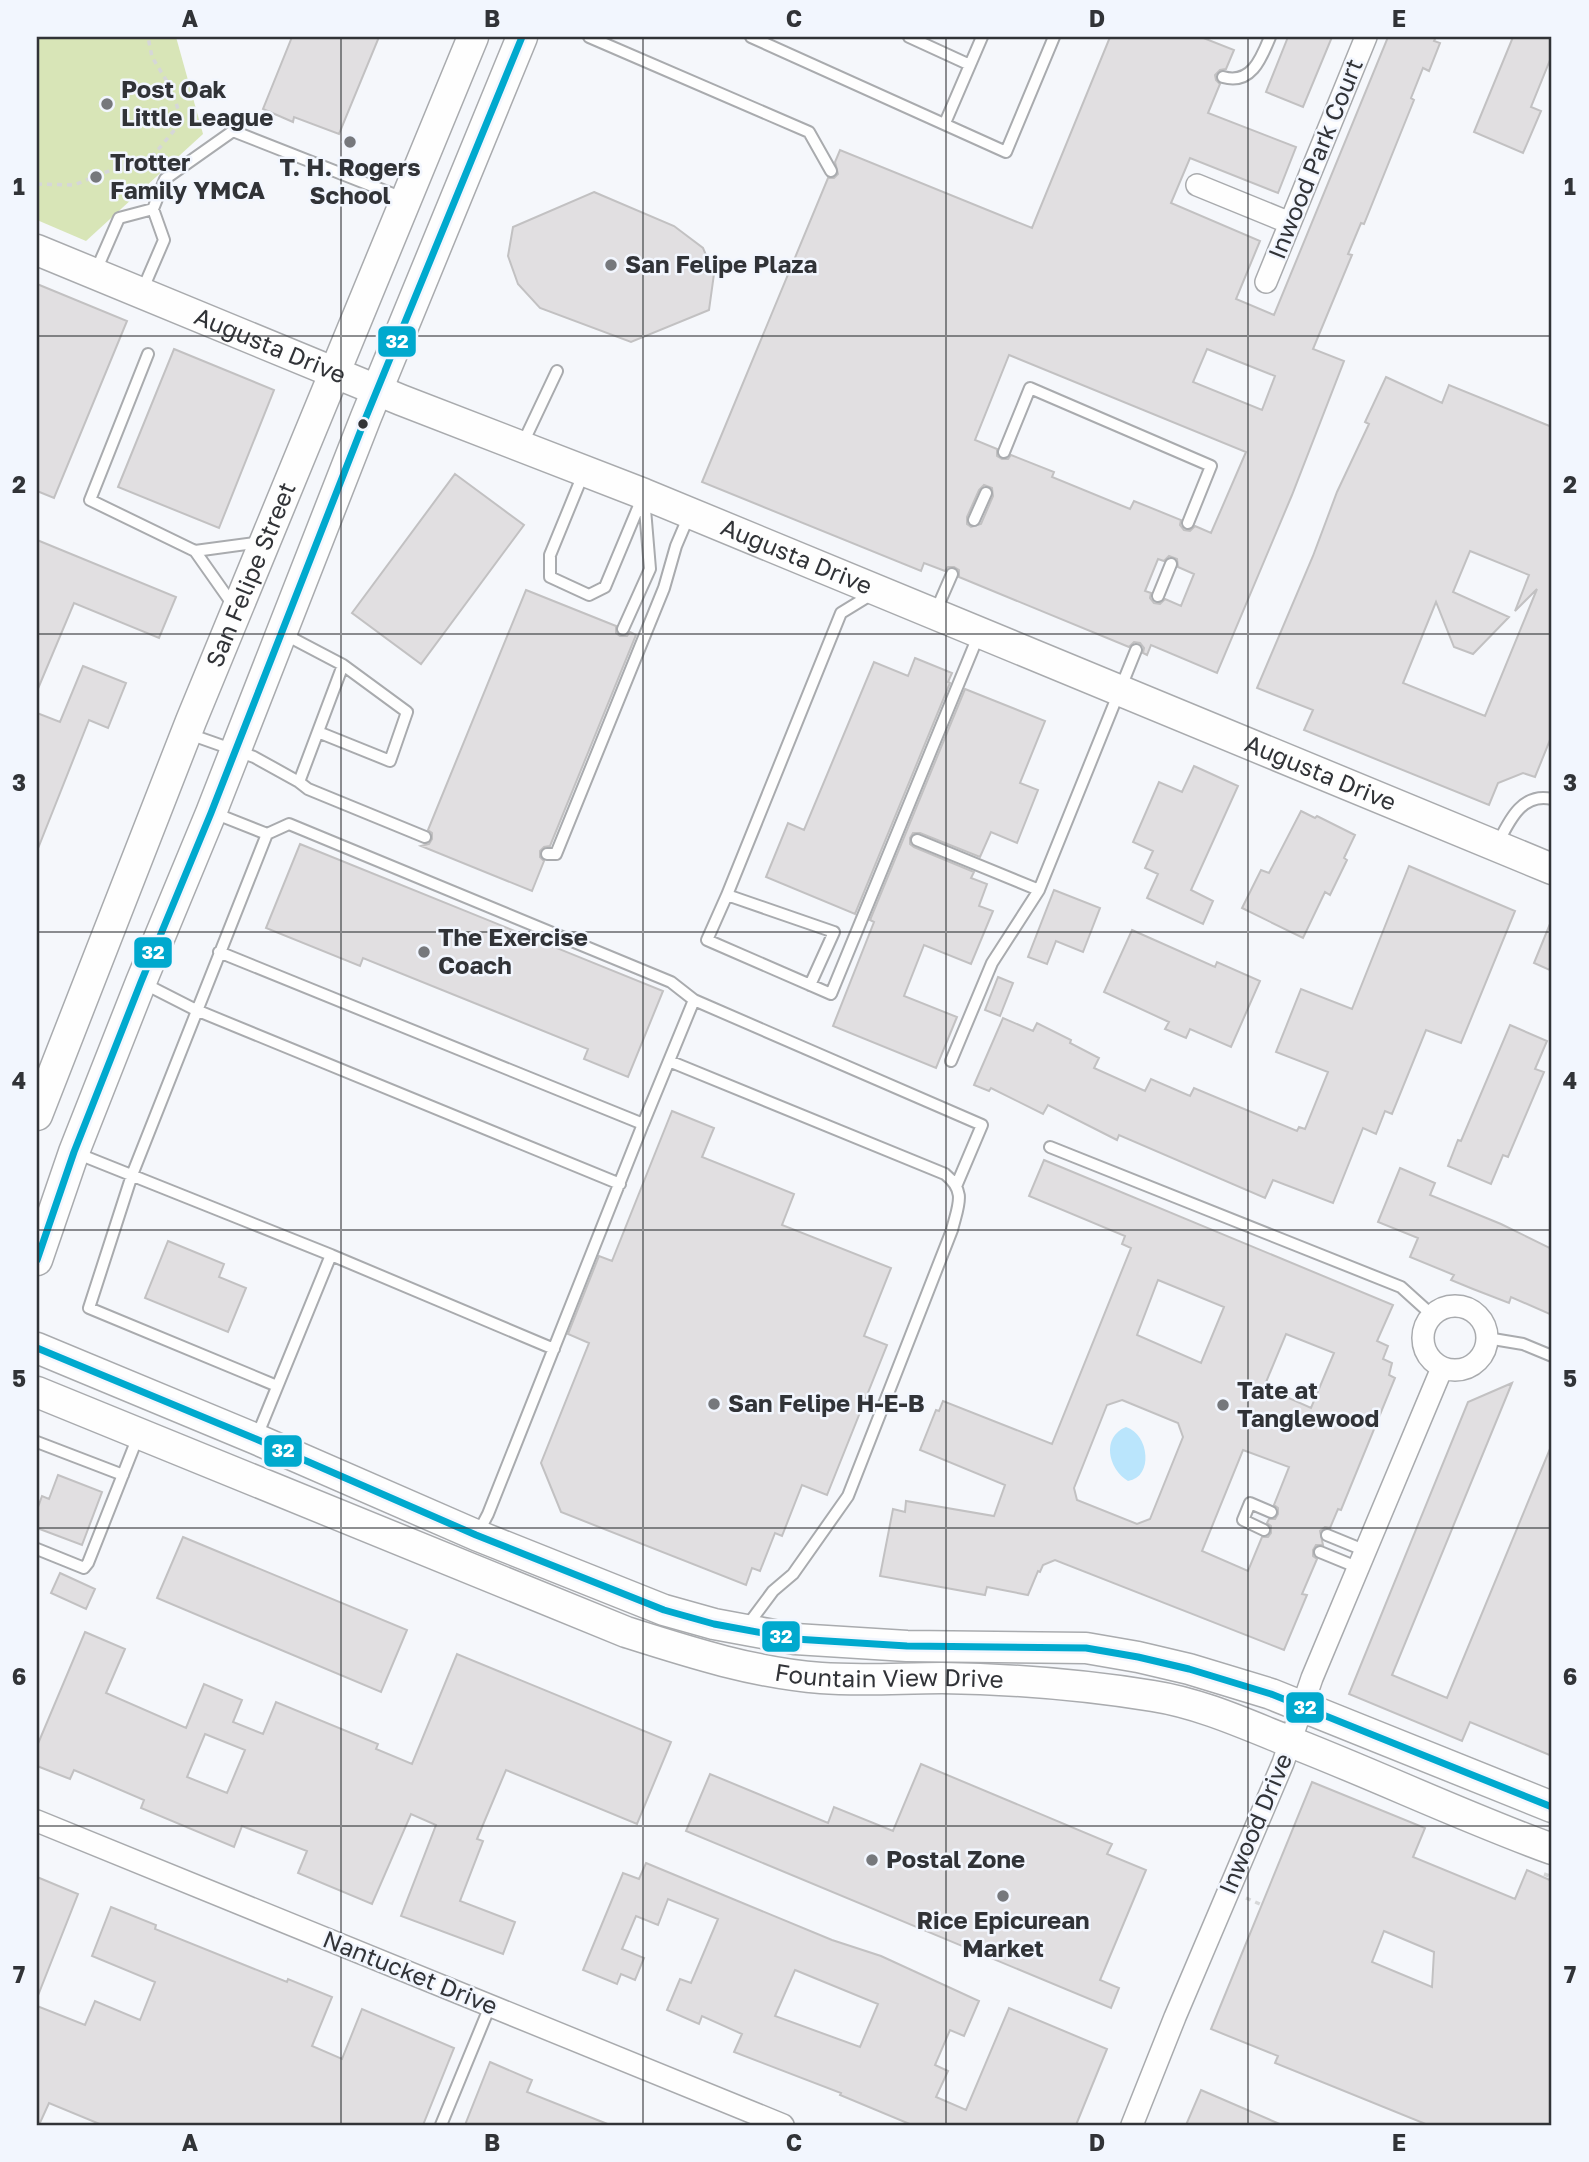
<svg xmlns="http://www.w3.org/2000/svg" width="1589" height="2162" font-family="'Golos Text',sans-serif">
	<rect width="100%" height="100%" fill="#f5f7fb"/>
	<path fill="#d8e5b7" d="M 37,37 L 176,37 L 203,134 L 86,241 L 37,220 Z"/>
	<path fill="#bae5fc" d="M 1126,1427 C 1149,1434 1154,1477 1128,1481 C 1108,1469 1101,1437 1126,1427 Z"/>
	<path fill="#e1dfe1" stroke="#c2c1c2" stroke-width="2" fill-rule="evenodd" d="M 292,37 L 379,37 L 339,134 L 294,117 L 293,122 L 263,109 Z
		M 1110,37 L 1201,37 L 1234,50 L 1226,69 L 1220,70 L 1215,75 L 1216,80 L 1220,84 L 1208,113 L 1296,147 L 1278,193 L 1190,158 L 1171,203 L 1260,241 L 1236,299 L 1274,315 L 1388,37 L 1436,37 L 1434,41 L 1440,43 L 1429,71 L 1423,68 L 1411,98 L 1414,100 L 1364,224 L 1361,223 L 1348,254 L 1352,255 L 1313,349 L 1344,361 L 1292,495 L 1217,673 L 1151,645 L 1147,655 L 1143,653 L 1144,648 L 1140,643 L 1134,642 L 1129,647 L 959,577 L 959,570 L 954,567 L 948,567 L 945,571 L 924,563 L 921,571 L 702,482 L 828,178 L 834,178 L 838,174 L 835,162 L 840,150 L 1032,228 ZM 1207,349 L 1275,376 L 1262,410 L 1193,382 ZM 1009,355 L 1246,452 L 1211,533 L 1195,526 L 1190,531 L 1184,530 L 1180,525 L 1181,520 L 1134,501 L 1130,509 L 1052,477 L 1054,472 L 1011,455 L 1008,459 L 1002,459 L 997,456 L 997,449 L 975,440 ZM 984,485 L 992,488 L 993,496 L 981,524 L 971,527 L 967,524 L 967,517 L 979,490 ZM 1169,556 L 1177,559 L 1178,567 L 1194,574 L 1181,606 L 1165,599 L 1160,604 L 1154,603 L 1150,598 L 1151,593 L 1145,591 L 1158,559 L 1164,561 Z
		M 1288,37 L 1332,37 L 1303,107 L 1266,92 Z
		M 1513,37 L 1552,37 L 1552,55 L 1531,107 L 1541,111 L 1523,153 L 1474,132 Z
		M 594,192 L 674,226 L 703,248 L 714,274 L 709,310 L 631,342 L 540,308 L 518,284 L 508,256 L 513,227 Z
		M 37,284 L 127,321 L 54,498 L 37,491 Z
		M 174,349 L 274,390 L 219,528 L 118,487 Z
		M 1386,377 L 1442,403 L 1449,385 L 1552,427 L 1552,735 L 1535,777 L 1523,773 L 1498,783 L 1489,805 L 1304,730 L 1313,710 L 1257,688 L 1313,556 L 1337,492 L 1369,424 L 1365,422 ZM 1470,551 L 1529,575 L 1515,611 L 1537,589 L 1485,716 L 1403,683 L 1436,602 L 1454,647 L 1473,654 L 1509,617 L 1453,592 Z
		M 455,474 L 524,525 L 421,664 L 352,613 Z
		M 37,540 L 176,597 L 159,638 L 74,603 L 37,691 Z
		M 526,590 L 616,626 L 616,633 L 620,636 L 627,636 L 630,632 L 636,635 L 550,846 L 544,847 L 540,851 L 540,857 L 544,861 L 532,891 L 421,846 L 429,844 L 432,839 L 432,833 L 428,830 Z
		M 915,658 L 952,673 L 948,682 L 950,683 L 855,914 L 766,877 L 788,823 L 804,830 L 874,662 L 908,676 Z
		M 83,666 L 126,683 L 108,728 L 89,720 L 37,851 L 37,713 L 60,722 Z
		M 965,689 L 1045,721 L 1020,783 L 1038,790 L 1017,843 L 991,832 L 980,857 L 920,833 L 913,833 L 910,838 L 910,844 L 914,847 L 974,872 L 971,878 L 987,884 L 979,906 L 993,911 L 971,964 L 924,945 L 904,996 L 957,1017 L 936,1068 L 833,1026 L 874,922 L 870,920 Z
		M 1194,766 L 1238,786 L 1191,890 L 1213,901 L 1203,924 L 1147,898 L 1158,874 L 1145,868 L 1153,851 L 1133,842 L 1159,782 L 1182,792 Z
		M 1301,811 L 1315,818 L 1317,816 L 1355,835 L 1344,858 L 1347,860 L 1330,895 L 1325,892 L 1303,938 L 1242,908 L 1261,870 L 1269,873 Z
		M 300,844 L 663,991 L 628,1077 L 584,1059 L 588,1049 L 363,958 L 360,966 L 266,928 Z
		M 1409,866 L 1515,911 L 1461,1043 L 1426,1030 L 1392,1114 L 1385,1111 L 1376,1134 L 1363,1128 L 1333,1203 L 1273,1180 L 1265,1198 L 1119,1135 L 1117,1140 L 1048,1105 L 1043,1114 L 991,1088 L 989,1091 L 974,1085 L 1003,1018 L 1033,1031 L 1037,1023 L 1071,1040 L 1070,1043 L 1099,1058 L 1094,1068 L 1145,1091 L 1151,1079 L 1190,1096 L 1194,1088 L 1297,1131 L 1299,1127 L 1305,1129 L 1328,1072 L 1276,1052 L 1301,989 L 1352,1009 Z
		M 1054,890 L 1100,908 L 1083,952 L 1056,941 L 1047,964 L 1028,957 Z
		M 1552,919 L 1552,971 L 1534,963 Z
		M 1132,930 L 1215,967 L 1217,962 L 1260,981 L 1231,1047 L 1190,1029 L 1186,1038 L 1165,1029 L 1169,1022 L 1104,992 Z
		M 998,977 L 1013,983 L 1000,1016 L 985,1010 Z
		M 1510,1025 L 1547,1041 L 1535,1069 L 1544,1072 L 1508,1157 L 1503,1155 L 1491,1184 L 1448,1166 L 1458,1140 L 1461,1141 Z
		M 672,1111 L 714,1128 L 702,1157 L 794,1194 L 782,1225 L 891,1268 L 864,1336 L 887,1345 L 827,1495 L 802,1485 L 782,1536 L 775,1533 L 760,1571 L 752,1568 L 746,1585 L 561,1512 L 541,1463 L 589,1343 L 568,1334 L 599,1256 L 612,1261 Z
		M 1044,1160 L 1393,1305 L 1377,1341 L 1388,1346 L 1383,1359 L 1392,1363 L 1389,1375 L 1395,1378 L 1341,1510 L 1338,1509 L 1330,1528 L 1325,1527 L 1320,1531 L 1323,1545 L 1316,1545 L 1313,1550 L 1313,1556 L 1317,1559 L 1302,1594 L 1307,1595 L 1284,1650 L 1055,1560 L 1043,1565 L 1040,1572 L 1038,1571 L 1028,1595 L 987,1587 L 985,1595 L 880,1576 L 893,1509 L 905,1512 L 906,1501 L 994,1516 L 1005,1485 L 920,1450 L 936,1410 L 939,1411 L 943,1401 L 1052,1444 L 1131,1248 L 1122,1244 L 1125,1236 L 1029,1196 ZM 1158,1280 L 1224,1307 L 1201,1363 L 1137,1335 ZM 1286,1334 L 1334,1353 L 1311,1408 L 1264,1387 ZM 1122,1400 L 1178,1423 L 1183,1437 L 1150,1519 L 1137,1524 L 1077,1500 L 1074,1488 L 1107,1405 ZM 1243,1450 L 1289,1467 L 1274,1505 L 1278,1508 L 1278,1514 L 1275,1519 L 1269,1519 L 1267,1523 L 1271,1526 L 1271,1533 L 1268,1537 L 1262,1537 L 1248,1571 L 1202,1551 Z
		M 1400,1168 L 1435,1183 L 1430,1195 L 1501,1224 L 1552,1249 L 1552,1315 L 1511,1297 L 1509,1303 L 1473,1289 L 1451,1280 L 1454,1275 L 1410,1257 L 1418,1238 L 1378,1222 Z
		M 168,1241 L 224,1264 L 219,1277 L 246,1288 L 228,1332 L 145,1298 Z
		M 1512,1383 L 1392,1675 L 1447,1698 L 1552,1444 L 1552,1756 L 1470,1722 L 1462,1741 L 1349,1694 L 1468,1402 Z
		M 58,1475 L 102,1492 L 82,1545 L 37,1528 L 37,1510 L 42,1496 L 49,1499 Z
		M 183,1537 L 407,1630 L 381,1692 L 157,1598 Z
		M 60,1573 L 95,1589 L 86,1609 L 51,1593 Z
		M 85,1632 L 125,1649 L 106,1693 L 186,1728 L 204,1684 L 242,1700 L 233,1722 L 263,1734 L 276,1702 L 378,1744 L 376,1749 L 412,1764 L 457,1654 L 671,1742 L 637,1824 L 506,1770 L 477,1839 L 483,1841 L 460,1901 L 515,1922 L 503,1954 L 401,1916 L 436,1825 L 411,1814 L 372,1904 L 298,1873 L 307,1851 L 242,1826 L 234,1847 L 141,1808 L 144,1800 L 74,1770 L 70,1779 L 37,1766 L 37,1746 ZM 205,1734 L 245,1750 L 227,1793 L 187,1777 Z
		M 921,1764 L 1112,1844 L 1107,1854 L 1146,1870 L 1100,1980 L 1119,1988 L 1111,2008 L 686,1831 L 710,1774 L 828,1823 L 834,1807 L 893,1831 Z
		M 1312,1782 L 1425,1828 L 1413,1857 L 1515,1899 L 1527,1870 L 1552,1881 L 1552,2125 L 1428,2125 L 1275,2063 L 1278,2056 L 1211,2029 ZM 1384,1931 L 1434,1952 L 1432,1987 L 1372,1962 Z
		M 646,1863 L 832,1940 L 881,1956 L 979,2001 L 964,2036 L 950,2030 L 935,2065 L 948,2071 L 936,2097 L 966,2110 L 1009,2008 L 1107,2049 L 1076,2125 L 912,2125 L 840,2095 L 841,2093 L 734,2052 L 742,2034 L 702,2016 L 699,2024 L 667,2010 L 680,1979 L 691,1983 L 718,1919 L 668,1899 L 658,1925 L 636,1916 L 622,1949 L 644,1958 L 635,1980 L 621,1974 L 617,1984 L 583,1970 L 623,1873 L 639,1879 ZM 795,1970 L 878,2004 L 860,2047 L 775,2016 Z
		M 37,1877 L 78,1894 L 37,1998 Z
		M 111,1907 L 156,1925 L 155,1929 L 287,1982 L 288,1979 L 332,1997 L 312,2046 L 342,2059 L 362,2009 L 454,2048 L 423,2125 L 102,2125 L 49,2103 L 39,2125 L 37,2125 L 37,2006 L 85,2025 L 95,2001 L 140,2020 L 155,1982 L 92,1956 Z
		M 490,2062 L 532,2080 L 527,2092 L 610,2125 L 465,2125 Z
		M 1201,2090 L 1282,2125 L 1186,2125 Z"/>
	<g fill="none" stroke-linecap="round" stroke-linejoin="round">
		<defs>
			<path id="lane" d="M 589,37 L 809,132 L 831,171
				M 751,37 L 1006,152 L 1054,37
				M 909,37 L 970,65
				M 1223,77 C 1251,85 1261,59 1270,37
				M 945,123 L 982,37
				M 153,209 L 165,179 L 233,131 L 403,198
				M 95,273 L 119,218 L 153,209 L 164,240 L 142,291
				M 148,354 L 90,500 L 195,551 L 233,605
				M 522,445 L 557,371
				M 1004,452 L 1030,388 L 1211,466 L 1188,523
				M 584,472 L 550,555 L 550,577 L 589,595 L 605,587 L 643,496
				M 974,520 L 986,493
				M 195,551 L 262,542
				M 1158,596 L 1171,564
				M 935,613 L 952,574
				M 623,629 L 650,569 L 644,497
				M 284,634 L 343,665 L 407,712 L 390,761 L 318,732
				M 189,734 L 254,757 L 299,782 L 343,665
				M 299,782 L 308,789 L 425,837
				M 214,813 L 267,834 L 132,1175 L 89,1308 L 277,1386
				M 267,834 L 289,824 L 671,982 L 694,1000 L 982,1125 L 957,1184
				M 917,840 L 1039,890
				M 1498,843 C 1509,821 1522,792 1552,799
				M 547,854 L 556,854 L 664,588 L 676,546 L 690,513
				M 727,895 L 707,940 L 831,994 L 979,634
				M 219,952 L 643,1124 L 488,1514 L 478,1533
				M 143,983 L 196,1010 L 620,1184
				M 810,985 L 834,932 L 727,895 L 841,613 L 872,594
				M 669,1061 L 945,1174 C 967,1192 958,1205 952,1230 L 848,1496 L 793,1574 L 773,1591 L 747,1626
				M 951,1061 L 992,963 L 1039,890 L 1136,650
				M 643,1124 L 694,1000
				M 1050,1147 L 1401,1287 L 1432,1315
				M 76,1153 L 331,1255 L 257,1436
				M 331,1255 L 554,1349
				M 1487,1338 L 1523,1344 L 1552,1356
				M 37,1442 L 123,1475
				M 1264,1530 L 1243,1520 L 1250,1503 L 1271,1512
				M 1327,1535 L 1366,1551
				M 37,1549 L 84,1568 L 88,1563 L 139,1434
				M 1320,1552 L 1359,1568
				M 441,2125 L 490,2006"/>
			<path id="street" d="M 1197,185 L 1290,223
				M 1266,282 L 1366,37
				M1423 1338a32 32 0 1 1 64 0a32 32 0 1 1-64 0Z
				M 37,1821 L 783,2125
				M 1132,2125 L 1175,2017 L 1283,1763 L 1312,1678 L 1442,1368"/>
			<g id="secondary">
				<path id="s1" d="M 37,250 L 401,400 L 644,494 L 1552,869"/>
				<path id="s2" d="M 37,1115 L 191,721 L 473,37"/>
				<path d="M 37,1260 L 74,1152 L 141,982 L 211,813 L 366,417 L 522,37"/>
				<path d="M 37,1348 L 256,1439 L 476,1535 L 664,1610 L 714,1624 L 795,1639 L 907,1646 L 1086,1648 L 1138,1657 L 1189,1669 L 1271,1694 L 1552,1807"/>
				<path id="s3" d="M 37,1392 L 626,1632 C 689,1652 754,1673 821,1678 C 861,1681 902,1678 942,1678 C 1013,1679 1084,1685 1153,1696 C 1198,1703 1241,1722 1283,1739 C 1374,1774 1461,1816 1552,1849"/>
			</g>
		</defs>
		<use href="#lane" stroke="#a9abae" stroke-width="14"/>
		<use href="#street" stroke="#a9abae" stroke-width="24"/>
		<use href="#secondary" stroke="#a9abae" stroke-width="33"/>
		<path stroke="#d6d7d8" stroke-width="3.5" stroke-dasharray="5 5" stroke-linecap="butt" d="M 37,184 L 74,185 L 119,167 L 151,158 L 182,121 L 171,88 L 152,57 L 148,37
			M 1544,1874 L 1552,1877
			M 1246,1898 L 1262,1905"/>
		<use href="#lane" stroke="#fefefe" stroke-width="10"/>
		<use href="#street" stroke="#fefefe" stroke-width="21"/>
		<use href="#secondary" stroke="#fefefe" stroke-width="30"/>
		<defs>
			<path id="bus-1" d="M 37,1260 L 74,1152 L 141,982 L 211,813 L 366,417 L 522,37
				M 37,1348 L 256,1439 L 476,1535 L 664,1610 L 714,1624 L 795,1639 L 907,1646 L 1086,1648 L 1138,1657 L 1189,1669 L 1271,1694 L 1552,1807"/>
		</defs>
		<use href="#bus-1" stroke="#f2f6fe" stroke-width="12"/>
		<use href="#bus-1" stroke="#00a9ce" stroke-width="7"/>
	</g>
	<path fill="none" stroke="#313337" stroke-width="2" stroke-opacity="0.55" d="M 341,37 L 341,2125M 643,37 L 643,2125M 946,37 L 946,2125M 1248,37 L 1248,2125M 37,336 L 1552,336M 37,634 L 1552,634M 37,932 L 1552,932M 37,1230 L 1552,1230M 37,1528 L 1552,1528M 37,1826 L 1552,1826"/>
	<g fill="#76787c" stroke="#f2f6fe" stroke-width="2.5">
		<circle cx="107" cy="104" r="7"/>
		<circle cx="350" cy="142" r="7"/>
		<circle cx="96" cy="177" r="7"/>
		<circle cx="611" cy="265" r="7"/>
		<circle cx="424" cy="952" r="7"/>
		<circle cx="714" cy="1404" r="7"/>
		<circle cx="1223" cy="1405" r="7"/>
		<circle cx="872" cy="1860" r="7"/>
		<circle cx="1003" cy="1896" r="7"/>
	</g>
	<circle fill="#313337" stroke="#f2f6fe" stroke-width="2.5" cx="363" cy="424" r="6"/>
	<g text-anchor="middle" stroke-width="5" stroke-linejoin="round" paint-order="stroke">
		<g font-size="24" font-weight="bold" fill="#313337" stroke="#f2f6fe" text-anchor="start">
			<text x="121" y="98">Post Oak<tspan x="121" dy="28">Little League</tspan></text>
			<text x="110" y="171">Trotter<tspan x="110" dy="28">Family YMCA</tspan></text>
			<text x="350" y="176" text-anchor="middle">T. H. Rogers<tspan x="350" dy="28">School</tspan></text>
			<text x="625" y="273">San Felipe Plaza</text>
			<text x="438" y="946">The Exercise<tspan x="438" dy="28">Coach</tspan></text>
			<text x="1237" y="1399">Tate at<tspan x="1237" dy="28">Tanglewood</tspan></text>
			<text x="728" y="1412">San Felipe H-E-B</text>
			<text x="886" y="1868">Postal Zone</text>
			<text x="1003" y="1929" text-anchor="middle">Rice Epicurean<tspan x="1003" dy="28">Market</tspan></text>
		</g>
		<g font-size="24" fill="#313337" stroke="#f2f6fe">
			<text transform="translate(1316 159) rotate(-68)" y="8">Inwood Park Court</text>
			<text dy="8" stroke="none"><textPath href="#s1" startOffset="252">Augusta Drive</textPath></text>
			<text dy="8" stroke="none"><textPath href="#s1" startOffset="819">Augusta Drive</textPath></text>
			<text dy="8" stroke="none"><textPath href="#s2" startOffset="581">San Felipe Street</textPath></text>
			<text dy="8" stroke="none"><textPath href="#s1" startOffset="1386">Augusta Drive</textPath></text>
			<text dy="8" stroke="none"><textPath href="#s3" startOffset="905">Fountain View Drive</textPath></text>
			<text transform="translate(1256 1824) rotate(-67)" y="8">Inwood Drive</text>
			<text transform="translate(410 1973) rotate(22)" y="8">Nantucket Drive</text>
		</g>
	</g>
	<g stroke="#f2f6fe" stroke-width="2.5">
		<rect x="377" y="325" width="40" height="33" rx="7" fill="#00a9ce"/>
		<rect x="133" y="936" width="40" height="33" rx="7" fill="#00a9ce"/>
		<rect x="263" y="1434" width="40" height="34" rx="7" fill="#00a9ce"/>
		<rect x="761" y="1620" width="40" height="33" rx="7" fill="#00a9ce"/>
		<rect x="1285" y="1691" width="40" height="33" rx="7" fill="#00a9ce"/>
	</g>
	<g font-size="19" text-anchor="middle" font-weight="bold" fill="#fff">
		<text x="397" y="348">32</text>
		<text x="153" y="959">32</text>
		<text x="283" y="1457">32</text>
		<text x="781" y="1643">32</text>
		<text x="1305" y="1714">32</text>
	</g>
	<rect width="1589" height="2162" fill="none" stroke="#f2f6fe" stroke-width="77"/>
	<rect x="38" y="38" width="1512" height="2086" fill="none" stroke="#313337" stroke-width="2.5"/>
	<g font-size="23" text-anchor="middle" font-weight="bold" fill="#313337">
		<text x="190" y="27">A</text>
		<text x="492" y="27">B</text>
		<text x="794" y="27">C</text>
		<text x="1097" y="27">D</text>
		<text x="1399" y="27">E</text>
		<text x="19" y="195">1</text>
		<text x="1570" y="195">1</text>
		<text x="19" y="493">2</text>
		<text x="1570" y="493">2</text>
		<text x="19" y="791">3</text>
		<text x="1570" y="791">3</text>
		<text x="19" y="1089">4</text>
		<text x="1570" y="1089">4</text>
		<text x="19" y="1387">5</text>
		<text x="1570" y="1387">5</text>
		<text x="19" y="1685">6</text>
		<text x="1570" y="1685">6</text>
		<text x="19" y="1983">7</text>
		<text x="1570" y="1983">7</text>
		<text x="190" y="2151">A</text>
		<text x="492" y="2151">B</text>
		<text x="794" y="2151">C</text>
		<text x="1097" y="2151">D</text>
		<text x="1399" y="2151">E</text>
	</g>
</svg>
